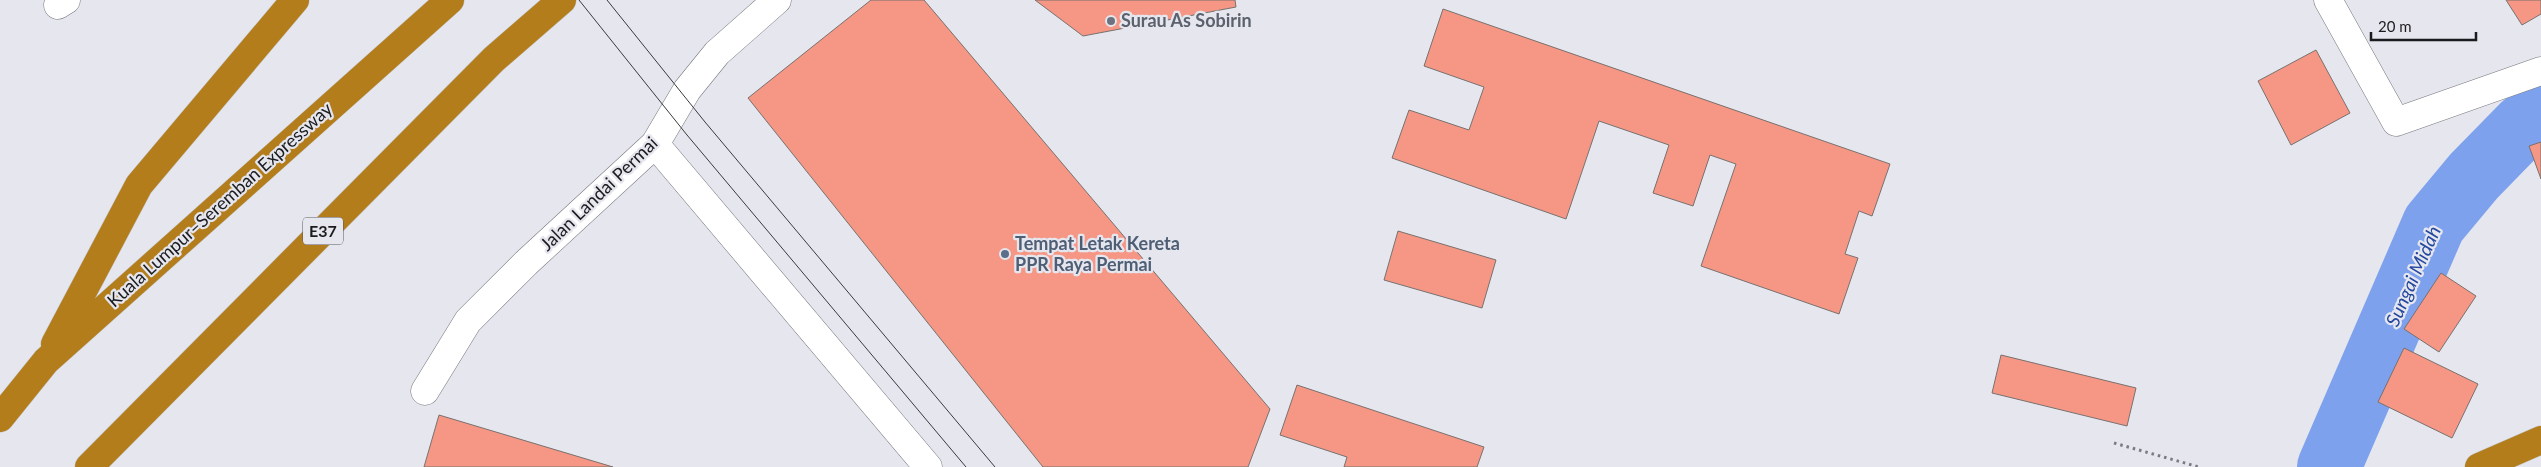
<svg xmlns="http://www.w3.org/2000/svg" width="2541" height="467" font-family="Lato,sans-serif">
	<rect width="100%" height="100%" fill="#e5e6ee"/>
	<path fill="#7da1ed" stroke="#6079af" d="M 2316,444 L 2345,453 L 2341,467 L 2305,467 Z"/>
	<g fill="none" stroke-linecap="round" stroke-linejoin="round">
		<path stroke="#7da1ed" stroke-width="64" d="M 2329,467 L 2434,224 L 2474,176 L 2524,125 L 2541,117"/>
	</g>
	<path fill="#f69785" stroke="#78716f" d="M 871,0 L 924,0 L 1270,409 L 1248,467 L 1043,467 L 748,98 Z
		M 1035,0 L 1235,0 L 1236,7 L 1083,36 Z
		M 2506,0 L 2541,0 L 2541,14 L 2522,25 Z
		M 1443,9 L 1890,164 L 1872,216 L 1859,211 L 1845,254 L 1858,258 L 1839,314 L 1701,266 L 1736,164 L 1710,155 L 1693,206 L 1653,193 L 1669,145 L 1599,121 L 1566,219 L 1392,158 L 1409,110 L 1469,130 L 1484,87 L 1424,66 Z
		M 2316,50 L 2350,113 L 2291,145 L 2258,81 Z
		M 2541,142 L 2541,179 L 2529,146 Z
		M 1398,231 L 1496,260 L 1482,308 L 1384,280 Z
		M 2441,273 L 2476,296 L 2439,352 L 2404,329 Z
		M 2404,348 L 2478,384 L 2452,438 L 2378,402 Z
		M 2001,355 L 2136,388 L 2127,426 L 1992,393 Z
		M 1297,385 L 1484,447 L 1477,467 L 1344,467 L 1347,457 L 1280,435 Z
		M 439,415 L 613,467 L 424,467 Z"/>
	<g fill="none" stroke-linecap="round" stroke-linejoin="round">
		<defs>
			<path id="minor" d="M 2328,0 L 2396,122 L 2541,71
				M 58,5 L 66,0
				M 655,144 L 928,467
				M 425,391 L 468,321 L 526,263 L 655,144 L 687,90 L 717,53 L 777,0"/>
			<path id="highway" d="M 55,344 L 139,185 L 295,0
				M 0,418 L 46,361 L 450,0
				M 89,467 L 494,59 L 562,0
				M 2479,467 L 2541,440"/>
		</defs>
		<use href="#minor" stroke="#77787e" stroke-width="29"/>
		<use href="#highway" stroke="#c4c4c4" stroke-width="29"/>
		<path stroke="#7a7b80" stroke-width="3" stroke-dasharray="2.5 4" stroke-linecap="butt" d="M 2114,443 L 2199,467"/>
		<use href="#minor" stroke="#fff" stroke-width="28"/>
		<use href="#highway" stroke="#b37d1c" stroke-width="28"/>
		<path stroke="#3a3b3e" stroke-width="1" d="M 579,0 L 687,135 L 966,467
			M 607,0 L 705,122 L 995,467"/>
	</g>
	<circle fill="#6b7280" stroke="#e5e6ee" stroke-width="2" cx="1111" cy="21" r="5"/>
	<circle fill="#5c6f8a" stroke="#e5e6ee" stroke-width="2" cx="1005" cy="254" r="5"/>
	<g text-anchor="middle" stroke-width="4.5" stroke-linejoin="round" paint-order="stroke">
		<rect fill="#e5e6ee" stroke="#58585c" stroke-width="1" x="303" y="217.5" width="40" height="27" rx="4"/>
		<g font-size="16" font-weight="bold" fill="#1b1b1e">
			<text x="323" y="237">E37</text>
		</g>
		<g font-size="18" font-weight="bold" fill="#5b616d" stroke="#e5e6ee" text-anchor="start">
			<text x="1121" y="27">Surau As Sobirin</text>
		</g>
		<g font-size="18" fill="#1b1b1e" stroke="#e5e6ee">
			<text transform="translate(599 194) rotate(-44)" y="6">Jalan Landai Permai</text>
			<text transform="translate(220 205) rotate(-42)" y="6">Kuala Lumpur–Seremban Expressway</text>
		</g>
		<g font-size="18" font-weight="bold" fill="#4e5e75" stroke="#e5e6ee" text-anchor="start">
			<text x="1015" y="250">Tempat Letak Kereta<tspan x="1015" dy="21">PPR Raya Permai</tspan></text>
		</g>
		<g font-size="19" font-style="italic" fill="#24489f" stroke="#e5e6ee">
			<text transform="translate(2413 276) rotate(-66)" y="7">Sungai Midah</text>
		</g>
	</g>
	<path d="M2371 32v8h105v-8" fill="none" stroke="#1b1b1e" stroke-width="2.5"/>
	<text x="2378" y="32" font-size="15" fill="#1b1b1e" stroke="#e5e6ee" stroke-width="4" paint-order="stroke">20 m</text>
</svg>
